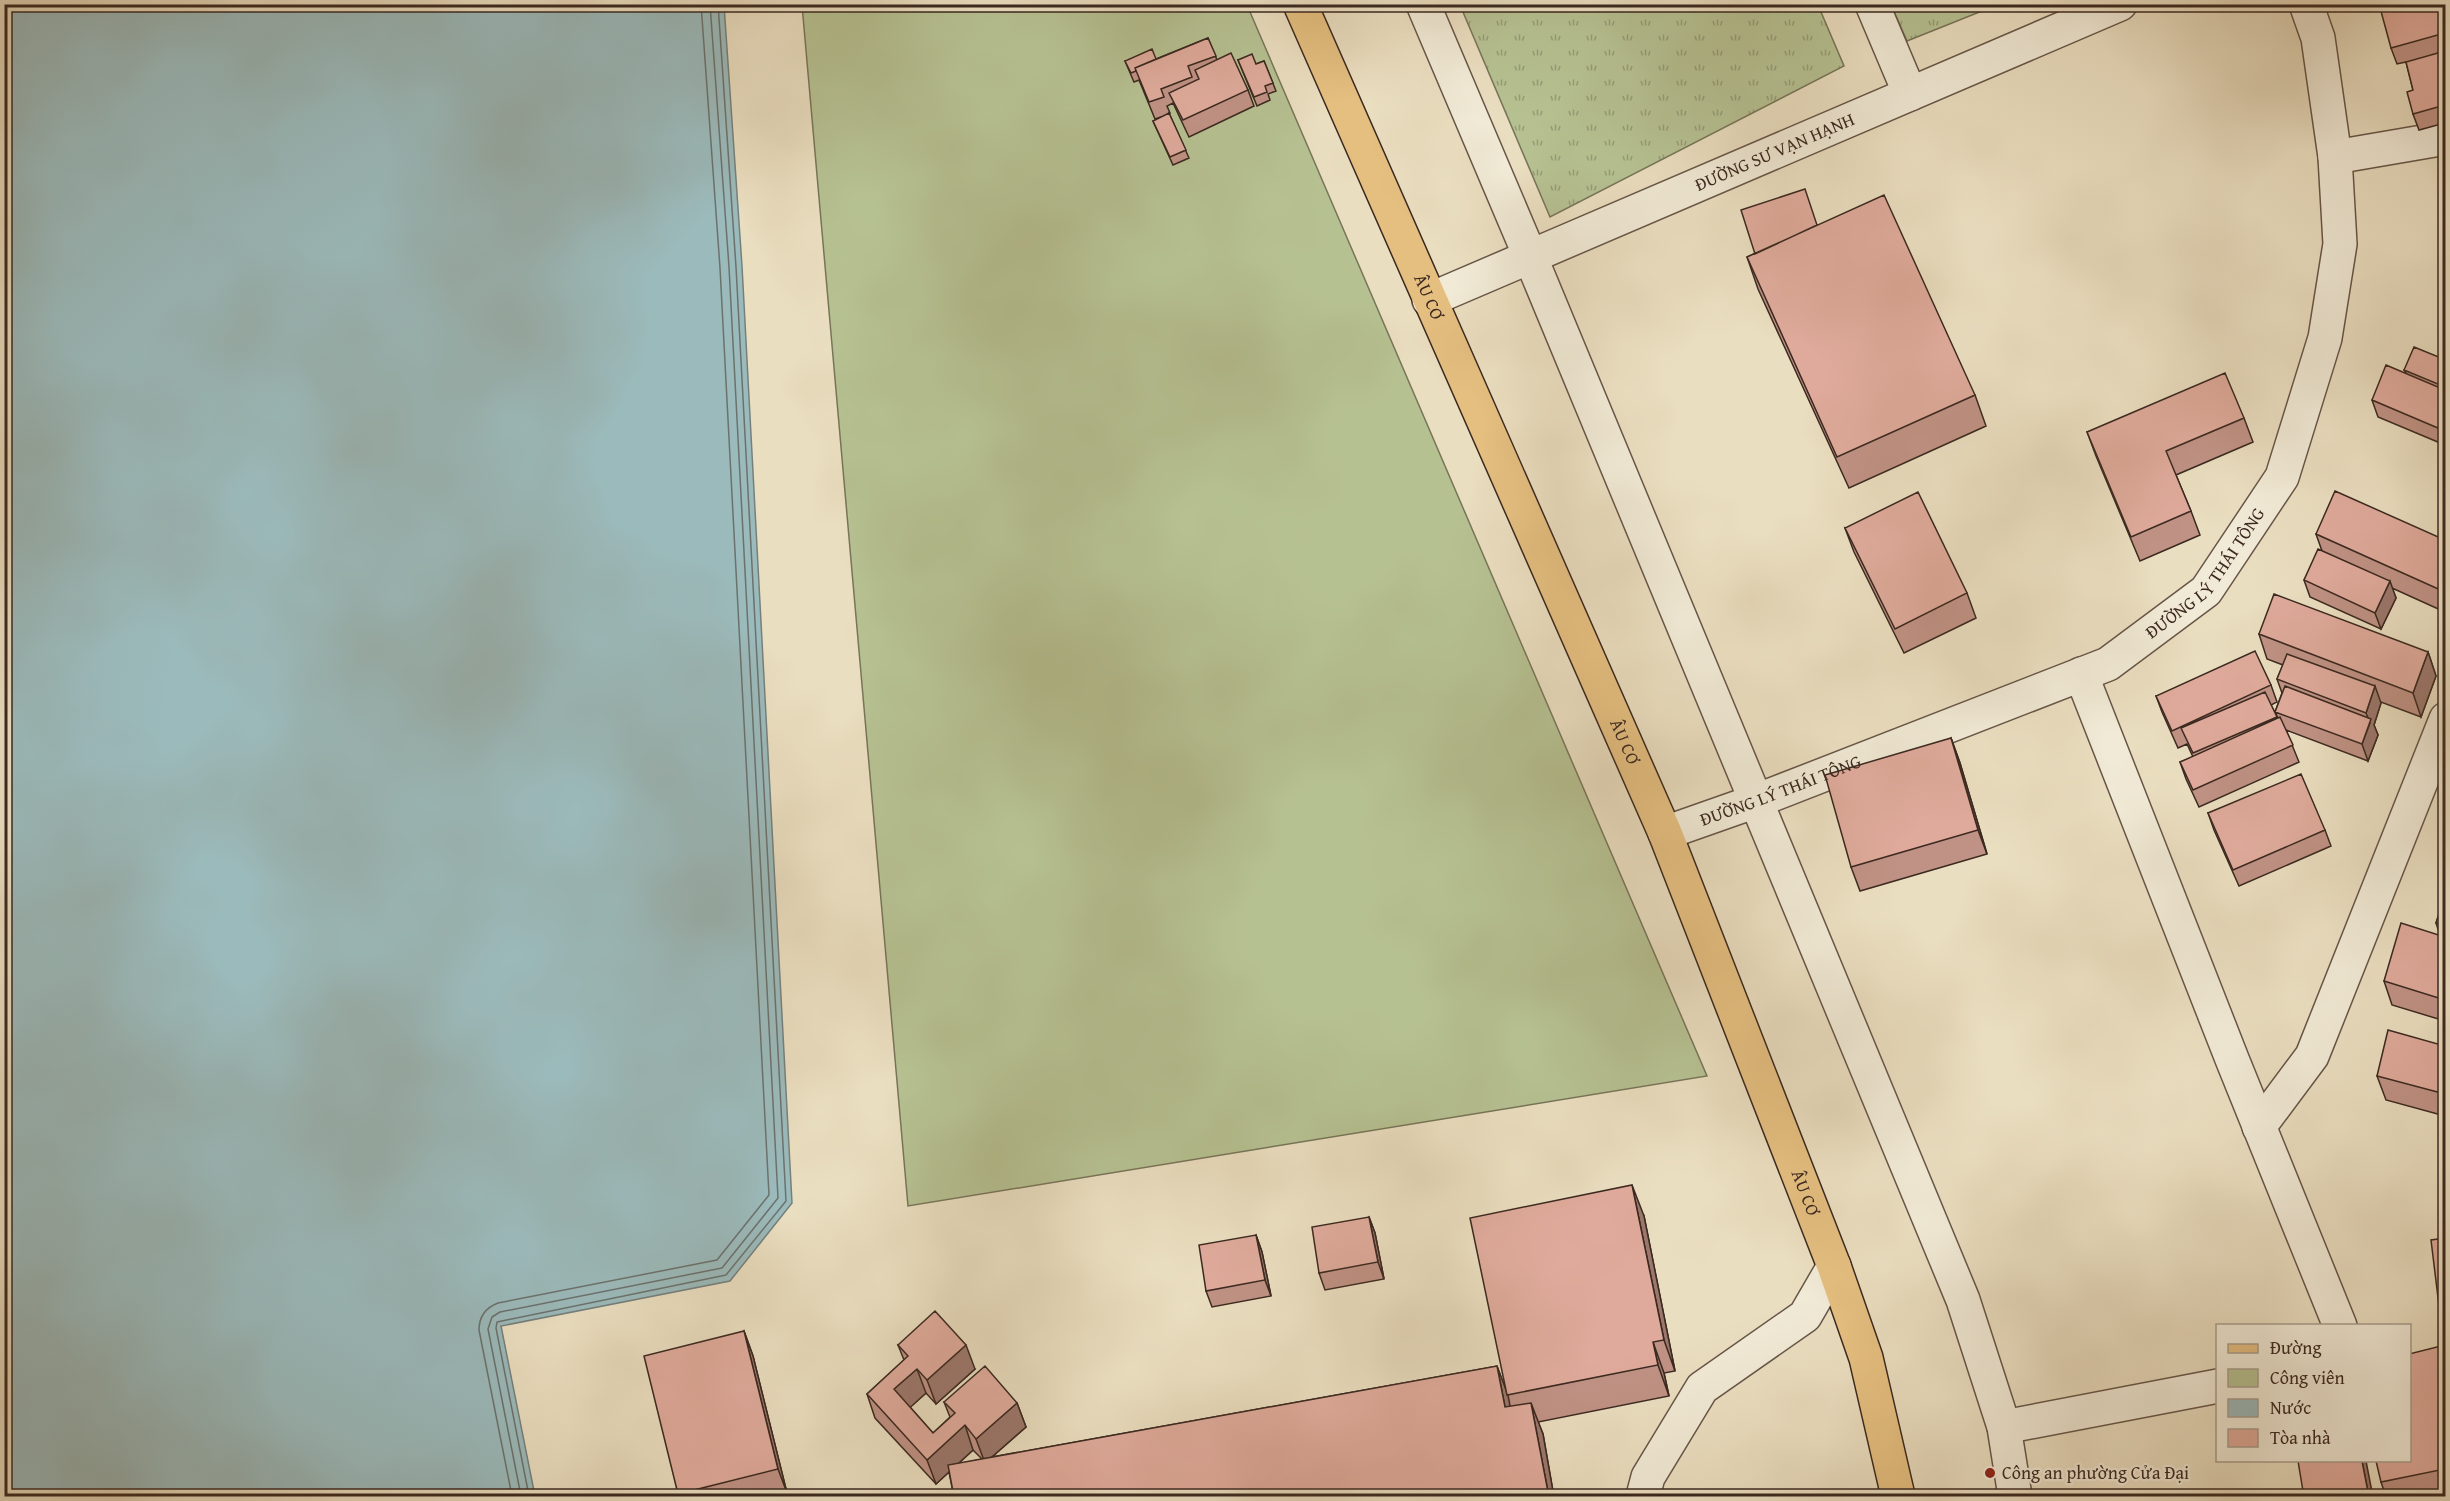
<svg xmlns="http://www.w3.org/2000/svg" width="2450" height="1501" font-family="'Gentium Book Plus',serif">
	<defs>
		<pattern id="grass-tufts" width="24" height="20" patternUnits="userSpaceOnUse" patternTransform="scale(1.5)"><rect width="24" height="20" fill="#b6c192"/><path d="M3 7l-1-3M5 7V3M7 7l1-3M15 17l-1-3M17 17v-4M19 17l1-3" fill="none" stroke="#959d77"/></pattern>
	</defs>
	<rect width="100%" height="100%" fill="#eadec0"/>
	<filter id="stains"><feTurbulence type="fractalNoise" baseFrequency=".00333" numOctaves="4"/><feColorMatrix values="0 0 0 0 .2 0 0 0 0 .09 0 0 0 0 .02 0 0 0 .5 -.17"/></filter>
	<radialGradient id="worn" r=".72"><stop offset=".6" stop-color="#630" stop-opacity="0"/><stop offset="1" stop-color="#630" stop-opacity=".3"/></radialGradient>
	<path fill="url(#grass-tufts)" stroke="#787559" stroke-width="1.5" d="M 1460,5 L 1818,5 L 1844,66 L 1550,217 Z
		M 1891,5 L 1997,5 L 1907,41 Z"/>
	<path fill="#b6c192" stroke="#787559" stroke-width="1.5" d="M 802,5 L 1247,5 L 1707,1076 L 908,1206 Z"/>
	<path fill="#9bbabb" stroke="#75807d" stroke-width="1.5" d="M 5,4 L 724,5 L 742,266 L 792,1203 L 730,1281 L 501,1326 L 535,1496 L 5,1496 Z"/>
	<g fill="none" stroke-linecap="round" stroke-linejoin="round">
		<path stroke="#6b726e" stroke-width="1.5" d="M 512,1496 L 479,1330 C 479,1317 485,1308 498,1303 L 717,1260 L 769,1195 L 720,268 L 701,4
			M 521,1496 L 488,1329 L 492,1317 L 500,1312 L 722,1268 L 778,1198 L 729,267 L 710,4
			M 529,1496 L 496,1328 L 497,1322 L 726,1275 L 786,1201 L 736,267 L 718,4"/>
		<defs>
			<g id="minor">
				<path d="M 1423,4 L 1530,256 L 1963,1300 L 2004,1427 L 2015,1496"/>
				<path d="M 1872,4 L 1910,94"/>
				<path d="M 2335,157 L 2446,138"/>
				<path id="s1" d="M 1429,300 L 2120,4"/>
				<path d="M 2081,674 L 2232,1059 L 2340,1326"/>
				<path id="s2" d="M 1665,833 L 1756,801 L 2108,664 L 2206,591 L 2282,477 L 2325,338 L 2340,244 L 2335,157 L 2318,38 L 2306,4"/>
				<path d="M 2259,1127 L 2312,1056 L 2446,719"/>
				<path d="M 2004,1427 L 2218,1386"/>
				<path d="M 1643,1496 L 1648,1477 L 1702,1388 L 1805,1316 L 1834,1266"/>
			</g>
			<g id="major">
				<path id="s3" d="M 1300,4 L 1665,833 L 1834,1266 L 1866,1358 L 1898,1496"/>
			</g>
		</defs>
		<use href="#minor" stroke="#675648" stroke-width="36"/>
		<use href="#major" stroke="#3b2920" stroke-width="36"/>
		<use href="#minor" stroke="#f1ead6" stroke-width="33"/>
		<use href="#major" stroke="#e5bf80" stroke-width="33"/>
	</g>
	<path fill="#c09285" stroke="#3b2920" stroke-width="1.5" fill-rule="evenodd" d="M 2445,4 L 2445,123 L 2419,130 L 2413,114 L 2413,90 L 2406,62 L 2397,64 L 2391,48 Z
		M 1208,38 L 1217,60 L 1248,90 L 1254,106 L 1189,137 L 1173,103 L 1167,106 L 1170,113 L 1169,113 L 1189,158 L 1173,165 L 1153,121 L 1161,117 L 1155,119 L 1139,80 L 1134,82 L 1125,61 L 1156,59 Z
		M 1238,60 L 1256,64 L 1264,61 L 1276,91 L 1268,94 L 1270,100 L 1257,106 Z
		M 1818,225 L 1975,395 L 1986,426 L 1849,488 L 1758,289 L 1747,257 Z
		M 2445,347 L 2445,445 L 2378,417 L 2372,400 L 2406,373 L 2404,370 L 2441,358 Z
		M 2244,418 L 2253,442 L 2176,475 L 2191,511 L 2200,535 L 2140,561 L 2096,456 L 2087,432 Z
		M 1845,528 L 1967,593 L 1976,618 L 1904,653 L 1854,552 Z
		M 2316,534 L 2445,540 L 2445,612 L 2392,588 L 2396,598 L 2381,629 L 2310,597 L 2304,580 L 2322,551 Z
		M 2259,634 L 2428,652 L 2436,676 L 2421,717 L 2381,702 L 2381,703 L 2374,725 L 2378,735 L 2368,761 L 2286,730 L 2299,762 L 2199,807 L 2186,779 L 2180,762 L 2193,757 L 2187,744 L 2178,748 L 2162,712 L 2156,696 L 2271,685 L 2277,702 L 2271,705 L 2278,718 L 2275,712 L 2282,693 L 2277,679 L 2283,665 L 2267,659 Z
		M 1951,738 L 1960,763 L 1987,854 L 1860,891 L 1851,867 Z
		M 2208,813 L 2325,830 L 2331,846 L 2239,886 L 2214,830 Z
		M 2445,896 L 2445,1021 L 2392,1005 L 2384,981 L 2440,935 L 2436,923 Z
		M 2445,1046 L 2445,1116 L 2386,1100 L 2377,1076 Z
		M 1644,1216 L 1675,1371 L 1664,1373 L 1669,1396 L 1538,1422 L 1543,1434 L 1554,1497 L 954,1497 L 949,1472 L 936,1484 L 875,1418 L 867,1394 L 904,1360 L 898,1345 L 975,1369 L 936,1404 L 926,1393 L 910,1407 L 933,1433 L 950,1417 L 944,1402 L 1017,1403 L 1026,1427 L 992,1457 L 1497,1366 L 1506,1391 ZM 973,1450 L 982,1459 L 958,1464 Z
		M 1369,1217 L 1375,1233 L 1384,1279 L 1325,1290 L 1319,1273 Z
		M 1256,1235 L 1262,1252 L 1271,1296 L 1212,1307 L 1206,1291 Z
		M 2445,1238 L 2445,1324 L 2439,1306 Z
		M 744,1331 L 753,1356 L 787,1493 L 773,1497 L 679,1497 L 678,1494 Z
		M 2445,1345 L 2445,1495 L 2438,1497 L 2386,1497 L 2381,1482 Z"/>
	<path fill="#9c776c" stroke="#3b2920" stroke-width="1.5" d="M 2390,581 L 2396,598 L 2381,629 L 2375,613 Z
		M 2428,652 L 2436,676 L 2421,717 L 2413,693 Z
		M 2375,686 L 2381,703 L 2374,725 L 2378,735 L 2368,761 L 2362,744 L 2370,723 L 2366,713 Z
		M 1951,738 L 1960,763 L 1987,854 L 1978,830 Z
		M 1632,1185 L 1644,1216 L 1675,1371 L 1664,1340 Z
		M 1369,1217 L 1375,1233 L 1384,1279 L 1378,1262 Z
		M 1256,1235 L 1262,1252 L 1271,1296 L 1265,1280 Z
		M 744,1331 L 753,1356 L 787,1493 L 778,1469 Z
		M 1653,1342 L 1664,1373 L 1669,1396 L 1658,1365 Z
		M 966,1345 L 975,1369 L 936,1404 L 927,1380 Z
		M 1497,1366 L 1508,1395 L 1516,1438 L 1505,1407 Z
		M 917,1369 L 926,1393 L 903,1414 L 894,1389 Z
		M 1017,1403 L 1026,1427 L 985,1463 L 976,1439 Z
		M 1531,1403 L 1543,1434 L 1554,1497 L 1549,1497 Z
		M 965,1425 L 973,1450 L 936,1484 L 927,1460 Z
		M 2362,1461 L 2366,1461 L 2373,1497 L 2369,1497 Z"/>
	<path fill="#dfaa9b" stroke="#3b2920" stroke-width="1.5" d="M 2379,4 L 2445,4 L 2445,33 L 2391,48 Z
		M 1208,38 L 1216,56 L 1188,66 L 1192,77 L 1161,89 L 1164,97 L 1149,102 L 1135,68 Z
		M 1152,49 L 1156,59 L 1135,68 L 1136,71 L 1131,73 L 1125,61 Z
		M 2445,51 L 2445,105 L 2413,114 L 2407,92 L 2413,90 L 2406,62 Z
		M 1231,53 L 1248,90 L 1183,120 L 1169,93 L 1199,79 L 1195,70 Z
		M 1252,54 L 1256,64 L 1264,61 L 1273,83 L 1265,86 L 1267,92 L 1254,97 L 1238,60 Z
		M 1169,113 L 1186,150 L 1170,157 L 1153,121 Z
		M 1805,189 L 1817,225 L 1755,254 L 1741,210 Z
		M 1884,195 L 1975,395 L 1837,457 L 1747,257 Z
		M 2414,347 L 2441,358 L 2445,347 L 2445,387 L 2404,370 Z
		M 2386,365 L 2445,390 L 2445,431 L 2372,400 Z
		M 2225,373 L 2244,418 L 2166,451 L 2191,511 L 2131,537 L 2087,432 Z
		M 2335,491 L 2445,540 L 2445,592 L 2316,534 Z
		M 1918,492 L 1967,593 L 1895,629 L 1845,528 Z
		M 2318,549 L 2390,581 L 2375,613 L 2304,580 Z
		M 2274,594 L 2428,652 L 2413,693 L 2259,634 Z
		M 2255,651 L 2271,685 L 2172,731 L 2156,696 Z
		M 2287,654 L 2375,686 L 2366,713 L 2277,679 Z
		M 2285,686 L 2371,719 L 2362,744 L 2275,712 Z
		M 2265,692 L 2277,717 L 2193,753 L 2181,728 Z
		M 2280,717 L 2293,745 L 2193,790 L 2180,762 Z
		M 1951,738 L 1978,830 L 1851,867 L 1825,775 Z
		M 2301,774 L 2325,830 L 2233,870 L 2208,813 Z
		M 2445,896 L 2445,926 L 2436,923 Z
		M 2401,923 L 2445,937 L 2445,1000 L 2384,981 Z
		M 2388,1030 L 2445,1046 L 2445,1094 L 2377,1076 Z
		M 1632,1185 L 1664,1340 L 1653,1342 L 1658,1365 L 1507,1395 L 1470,1218 Z
		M 1369,1217 L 1378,1262 L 1319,1273 L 1312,1227 Z
		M 1256,1235 L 1265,1280 L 1206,1291 L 1199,1245 Z
		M 2445,1238 L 2445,1305 L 2439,1306 L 2431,1240 Z
		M 935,1311 L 966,1345 L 927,1380 L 917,1369 L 894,1389 L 933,1433 L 955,1413 L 944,1402 L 985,1366 L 1017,1403 L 976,1439 L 965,1425 L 927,1460 L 867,1394 L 908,1356 L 898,1345 Z
		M 744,1331 L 778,1469 L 678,1494 L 644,1356 Z
		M 2445,1345 L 2445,1469 L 2381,1482 L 2376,1461 L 2409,1461 L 2409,1354 Z
		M 1497,1366 L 1505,1407 L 1531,1403 L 1549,1497 L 954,1497 L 948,1465 Z
		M 2298,1461 L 2362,1461 L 2369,1497 L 2304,1497 Z
		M 2269,1491 L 2270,1497 L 2237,1497 Z"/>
	<circle fill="#8f2418" stroke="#f1ead6" stroke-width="2" cx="1990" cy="1473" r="6"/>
	<g text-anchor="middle" stroke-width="4.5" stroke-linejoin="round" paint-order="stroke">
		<g font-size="18" fill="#3b2920" stroke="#f1ead6">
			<text dy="6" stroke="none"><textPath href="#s1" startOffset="376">ĐƯỜNG SƯ VẠN HẠNH</textPath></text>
			<text dy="6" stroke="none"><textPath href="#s3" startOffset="320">ÂU CƠ</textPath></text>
			<text dy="6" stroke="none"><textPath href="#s2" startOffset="609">ĐƯỜNG LÝ THÁI TÔNG</textPath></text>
			<text dy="6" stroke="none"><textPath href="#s3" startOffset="806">ÂU CƠ</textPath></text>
			<text dy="6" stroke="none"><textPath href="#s2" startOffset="123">ĐƯỜNG LÝ THÁI TÔNG</textPath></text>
			<text dy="6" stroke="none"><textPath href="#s3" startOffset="1292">ÂU CƠ</textPath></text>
		</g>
		<g font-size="18" fill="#3b2920" stroke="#f1ead6" text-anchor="start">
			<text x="2002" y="1479">Công an phường Cửa Đại</text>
		</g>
	</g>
	<rect width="2450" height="1501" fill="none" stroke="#eadec0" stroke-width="24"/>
	<rect x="6" y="6" width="2438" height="1489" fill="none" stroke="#3b2920" stroke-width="3"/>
	<rect x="12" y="12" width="2426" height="1477" fill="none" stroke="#3b2920" stroke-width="1.5"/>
	<rect x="2216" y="1324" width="195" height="138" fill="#f1ead6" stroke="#a89d8d" stroke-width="1.5"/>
	<rect x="2228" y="1344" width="30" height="9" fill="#e5bf80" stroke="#a89d8d" stroke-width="1.5"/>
	<text x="2270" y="1354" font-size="18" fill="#3b2920">Đường</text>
	<rect x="2228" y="1369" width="30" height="18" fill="#b6c192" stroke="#a89d8d" stroke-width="1.5"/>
	<text x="2270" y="1384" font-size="18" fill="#3b2920">Công viên</text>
	<rect x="2228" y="1399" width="30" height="18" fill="#9bbabb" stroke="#a89d8d" stroke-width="1.5"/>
	<text x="2270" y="1414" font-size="18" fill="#3b2920">Nước</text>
	<rect x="2228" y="1429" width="30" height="18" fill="#dfaa9b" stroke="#a89d8d" stroke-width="1.5"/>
	<text x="2270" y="1444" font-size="18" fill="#3b2920">Tòa nhà</text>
	<rect width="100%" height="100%" filter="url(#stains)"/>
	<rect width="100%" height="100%" fill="url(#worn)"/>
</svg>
